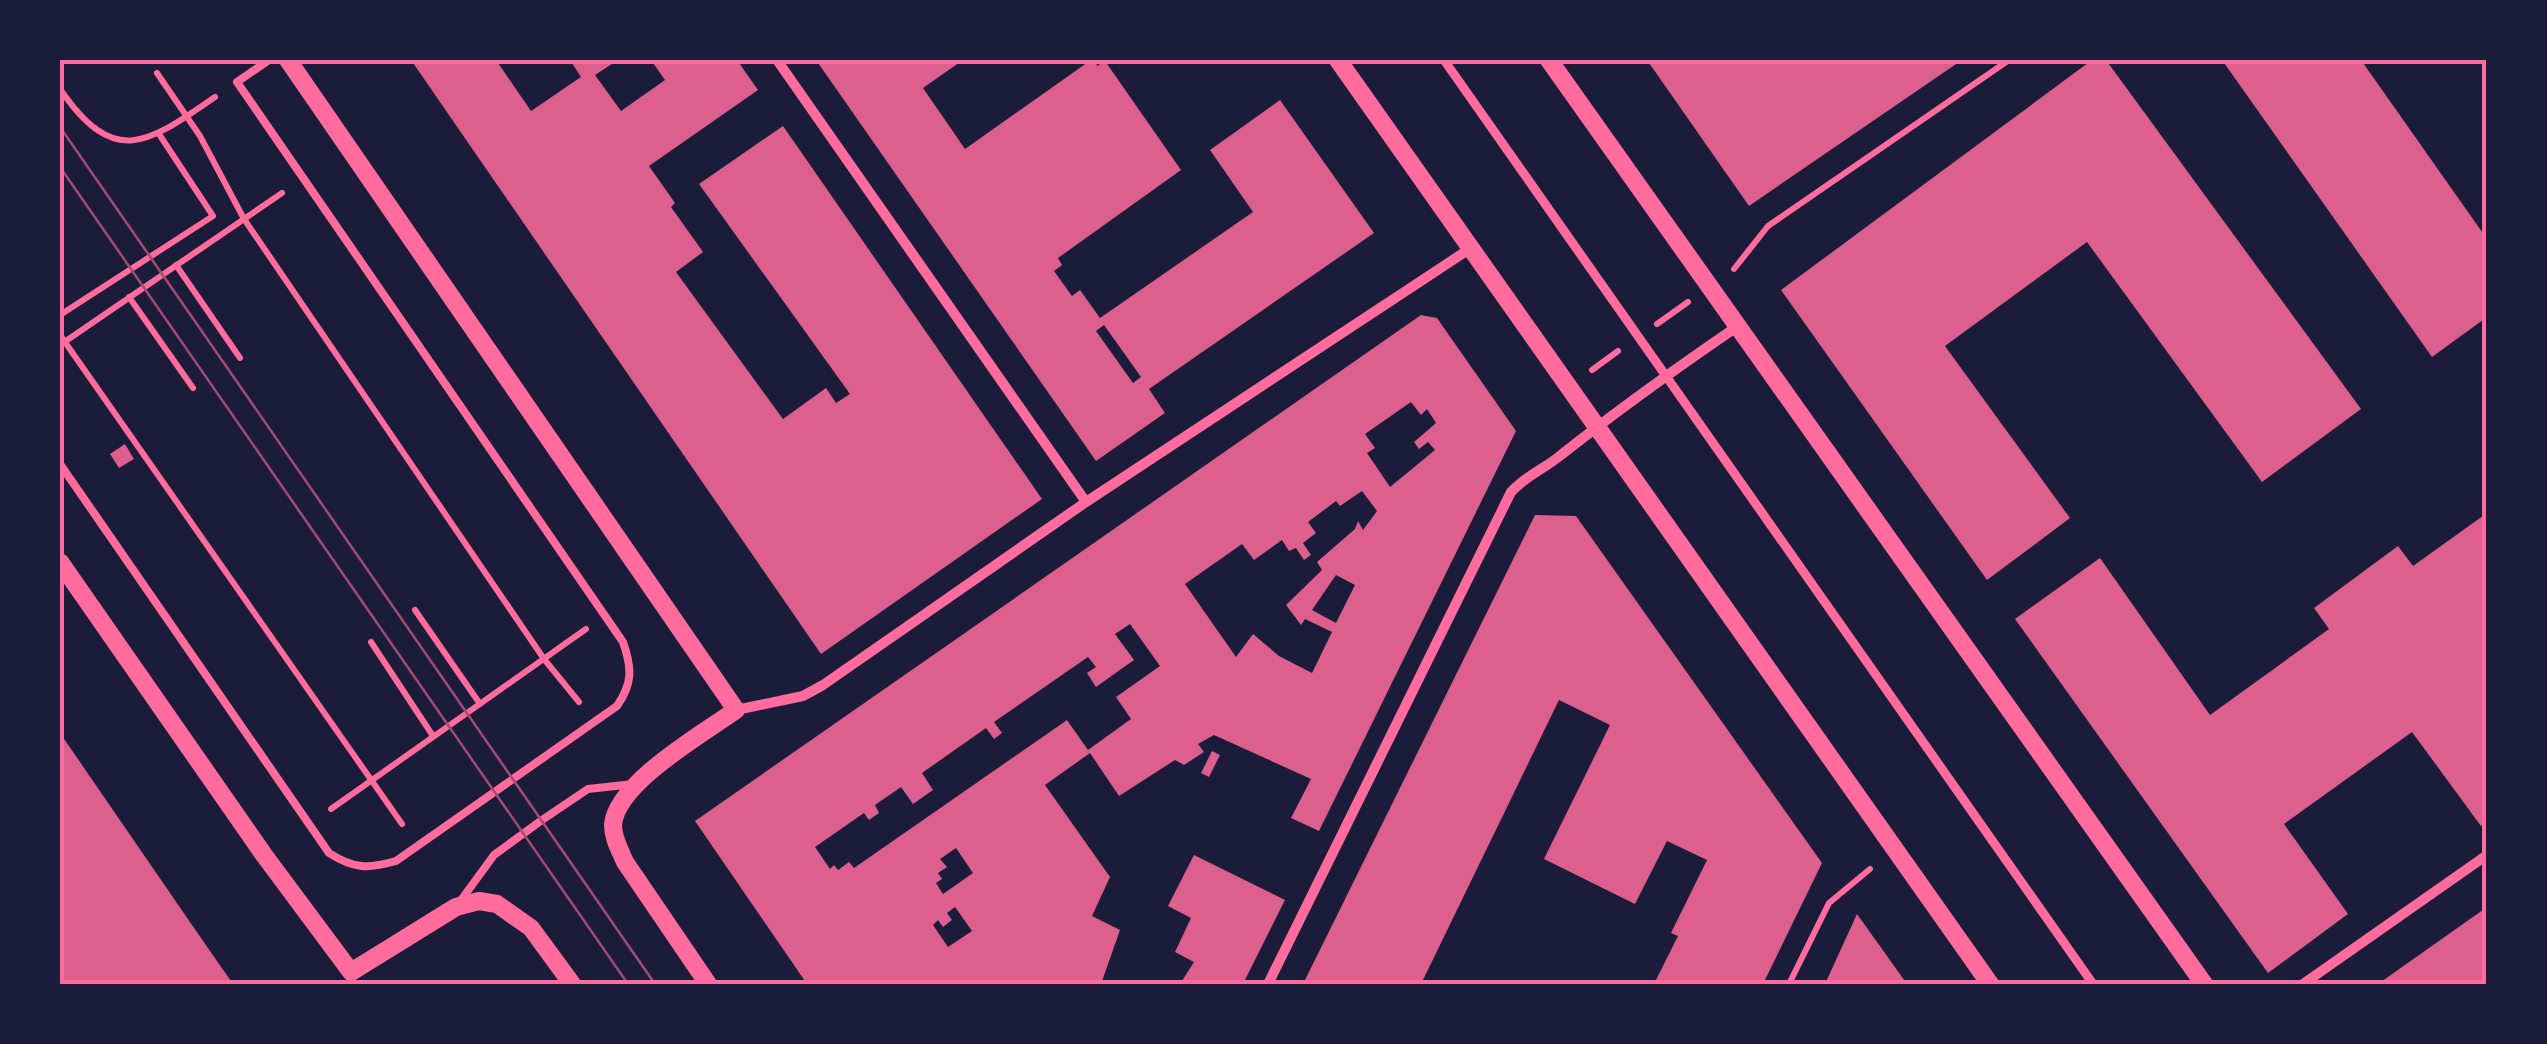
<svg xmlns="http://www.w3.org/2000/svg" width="2547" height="1044" font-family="'Exo 2',sans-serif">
	<rect width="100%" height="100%" fill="#1b1b3a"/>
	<path fill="#dd5f8e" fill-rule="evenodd" d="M 411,60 L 496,60 L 531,111 L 581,77 L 570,60 L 618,60 L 595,75 L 621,111 L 665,80 L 651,60 L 737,60 L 758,90 L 649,166 L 675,203 L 671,207 L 703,252 L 676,272 L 783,419 L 826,388 L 836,403 L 850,394 L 699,184 L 783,126 L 1042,499 L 821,654 Z
		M 816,60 L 963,60 L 923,88 L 965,149 L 1091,60 L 1096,60 L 1097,66 L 1105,61 L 1181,170 L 1058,258 L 1062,265 L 1054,271 L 1072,296 L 1080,290 L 1100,318 L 1253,212 L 1210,150 L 1280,100 L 1374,233 L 1149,389 L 1165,413 L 1096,461 ZM 1104,325 L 1141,377 L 1133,383 L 1096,331 Z
		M 1647,60 L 1962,60 L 1749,206 Z
		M 2092,60 L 2106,60 L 2361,409 L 2262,482 L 2087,242 L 1945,346 L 2070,518 L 1987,580 L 1781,290 Z
		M 2222,60 L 2361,60 L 2487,239 L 2487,317 L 2432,357 Z
		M 1421,315 L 1437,318 L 1516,431 L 1319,831 L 1291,818 L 1311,779 L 1214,735 L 1198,744 L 1204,752 L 1184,765 L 1175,760 L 1119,796 L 1090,753 L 1045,785 L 1110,877 L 1092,916 L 1120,930 L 1101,984 L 807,984 L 695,821 ZM 1411,402 L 1421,415 L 1427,409 L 1436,423 L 1414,442 L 1419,449 L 1428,442 L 1435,450 L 1390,487 L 1367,453 L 1375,448 L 1365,434 ZM 1362,491 L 1377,511 L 1363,530 L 1358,521 L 1355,529 L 1317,562 L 1322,570 L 1286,605 L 1301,625 L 1305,619 L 1332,632 L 1312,673 L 1279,656 L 1253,634 L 1236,657 L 1185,584 L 1242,544 L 1254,560 L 1282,540 L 1289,551 L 1296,548 L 1304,560 L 1311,555 L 1303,543 L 1316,533 L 1308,522 L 1336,501 L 1340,506 ZM 1336,575 L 1355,585 L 1336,623 L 1312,610 ZM 1130,624 L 1160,666 L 1116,697 L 1131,719 L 1088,750 L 1067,720 L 854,868 L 849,862 L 838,870 L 834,865 L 830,869 L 815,847 L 864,813 L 869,820 L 879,813 L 875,805 L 901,787 L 913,804 L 933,790 L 922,773 L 986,728 L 994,739 L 1002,733 L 994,722 L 1088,657 L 1096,667 L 1087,673 L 1096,687 L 1134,660 L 1115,634 ZM 956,848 L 973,873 L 943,894 L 936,883 L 942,879 L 938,873 L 947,867 L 940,859 ZM 955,907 L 972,931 L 948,947 L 933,925 L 938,920 L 943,927 L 952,920 L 947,913 Z
		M 125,444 L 134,459 L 119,468 L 110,454 Z
		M 2487,513 L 2487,822 L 2481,826 L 2412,732 L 2284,824 L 2348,914 L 2268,973 L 2015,619 L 2100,558 L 2210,715 L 2329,629 L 2314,608 L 2398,546 L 2413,566 Z
		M 1535,515 L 1576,516 L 1822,863 L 1763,984 L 1654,984 L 1678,936 L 1671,933 L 1707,860 L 1667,841 L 1635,904 L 1544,859 L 1610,725 L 1559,700 L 1421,984 L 1303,984 Z
		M 60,733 L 192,925 L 233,984 L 60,984 Z
		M 1212,751 L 1220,755 L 1209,777 L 1201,773 Z
		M 1194,855 L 1285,900 L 1243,984 L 1180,984 L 1194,962 L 1175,952 L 1191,918 L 1168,906 Z
		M 2487,907 L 2487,984 L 2378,984 Z
		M 1857,914 L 1907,984 L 1825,984 Z"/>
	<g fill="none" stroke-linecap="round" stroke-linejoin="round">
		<path stroke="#ff6b9d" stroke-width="6" d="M 157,73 L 200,136 L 244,219 L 544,659 L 579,702
			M 60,89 C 115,169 148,143 215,97
			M 176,265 L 240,358
			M 1734,269 L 1768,226 L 2009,60
			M 129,297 L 193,388
			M 60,315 L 213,216 L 159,134
			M 1657,324 L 1688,302
			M 60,335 L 402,824
			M 60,345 L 282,193
			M 1592,370 L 1618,351
			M 415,610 L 480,704
			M 371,642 L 433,736
			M 331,809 L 586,629
			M 1789,984 L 1829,903 L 1870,869"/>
		<path stroke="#ff6b9d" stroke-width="8" d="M 60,464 L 329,853 C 354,869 368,869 396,861 L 617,706 C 633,683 632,668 623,642 L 237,82 L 269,60
			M 459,903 L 494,855 L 542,820 L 588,789 L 634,784"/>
		<path stroke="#ff6b9d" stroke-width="9" d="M 1444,60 L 2093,984"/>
		<path stroke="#ff6b9d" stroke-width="10" d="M 777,60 L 1086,502
			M 736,710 L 803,696 L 823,685 L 1086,502 L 1471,248
			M 1268,984 L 1511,492 C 1529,473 1543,470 1561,455 C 1618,410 1678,367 1738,326
			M 2303,984 L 2487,855"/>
		<path stroke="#ff6b9d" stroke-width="18" d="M 288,60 L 736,710 C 704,733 616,783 613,825 C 613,839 620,850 625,862 L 708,984
			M 1338,60 L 1990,984
			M 1549,60 L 2204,984
			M 60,562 L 264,855 L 351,972 L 456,907 L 479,901 L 497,904 L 531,928 L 572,984"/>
		<path stroke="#a44b75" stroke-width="2.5" d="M 60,127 L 655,984
			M 60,167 L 628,984"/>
	</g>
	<rect width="2547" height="1044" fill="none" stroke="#1b1b3a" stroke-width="125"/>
	<rect x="62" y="62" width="2422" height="920" fill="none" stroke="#ff6b9d" stroke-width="4"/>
</svg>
